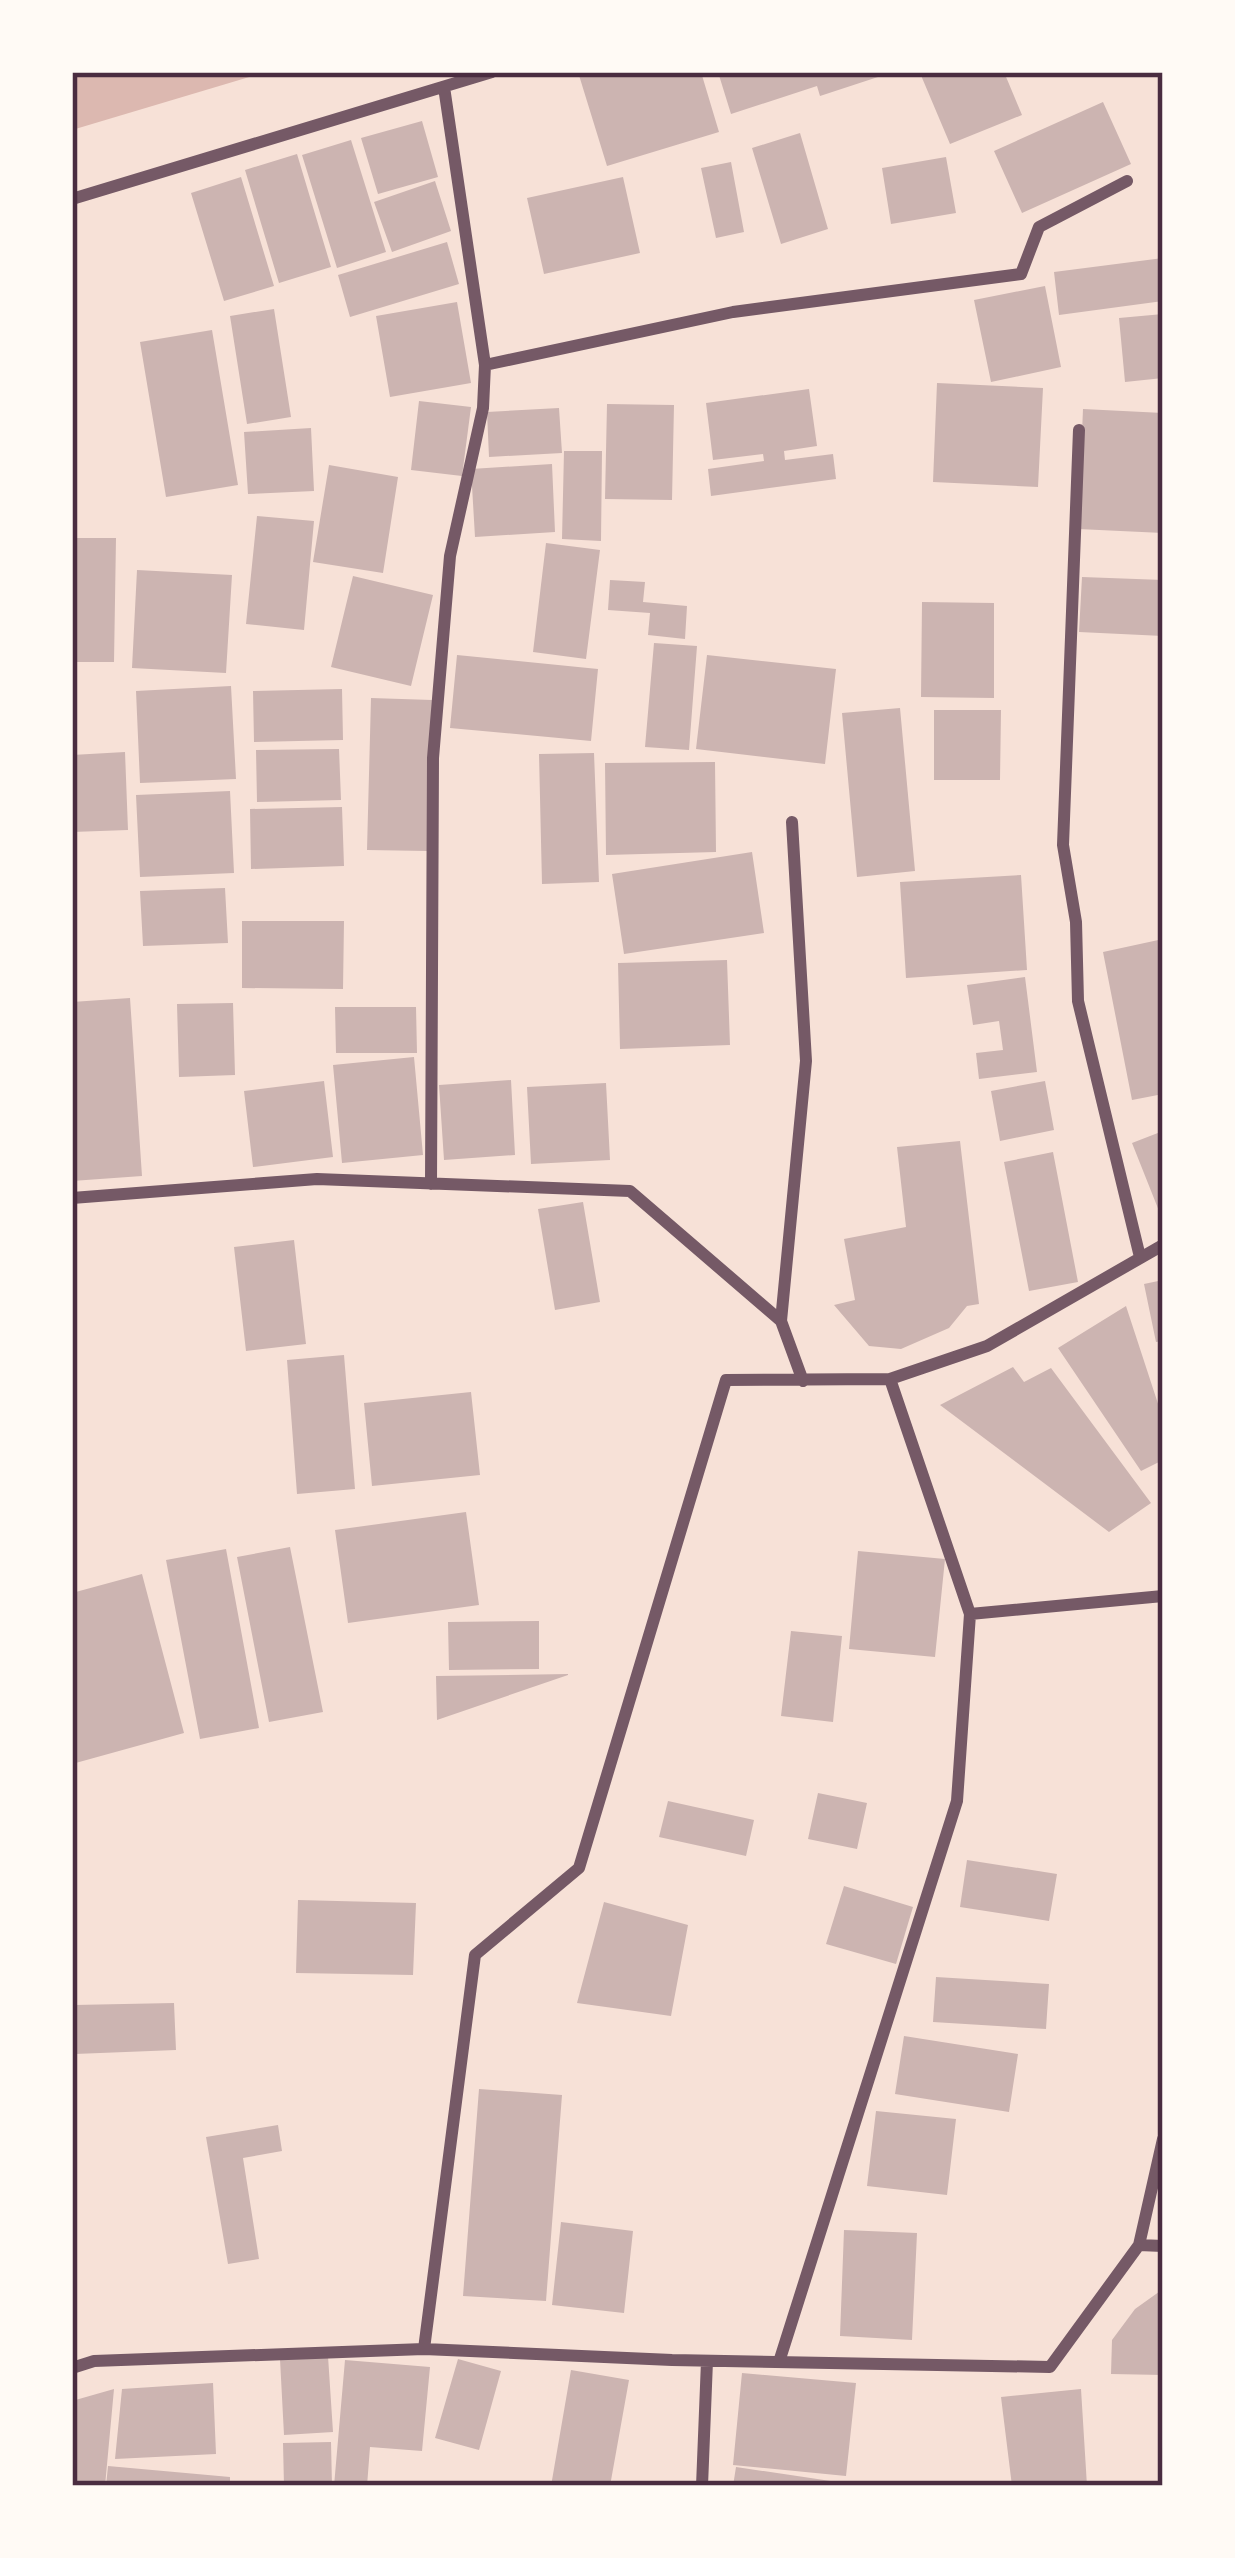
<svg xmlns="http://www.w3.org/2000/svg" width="1235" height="2558" font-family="'Fira Sans',sans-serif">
	<rect width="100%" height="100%" fill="#f7e1d7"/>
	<path fill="#dcb8b0" d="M 72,72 L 266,72 L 72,130 Z"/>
	<path fill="#ccb4b1" d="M 578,72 L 701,72 L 719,132 L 607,166 Z
		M 718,72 L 879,72 L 881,76 L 820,96 L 817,86 L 731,114 Z
		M 923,72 L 1004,72 L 1022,115 L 950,144 L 920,73 Z
		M 1103,102 L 1131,164 L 1022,213 L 994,151 Z
		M 422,121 L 438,177 L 378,194 L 361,138 Z
		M 800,133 L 828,229 L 781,244 L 752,148 Z
		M 351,140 L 386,252 L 337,268 L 302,155 Z
		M 297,154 L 331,267 L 279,283 L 245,170 Z
		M 946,157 L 956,213 L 891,224 L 882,168 Z
		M 731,162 L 744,232 L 716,238 L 701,168 Z
		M 241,177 L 274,286 L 224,301 L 191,193 Z
		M 623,177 L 640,253 L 544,274 L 527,198 Z
		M 435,181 L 451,231 L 392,252 L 374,202 Z
		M 447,242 L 459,284 L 350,317 L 338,275 Z
		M 1163,258 L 1163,301 L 1059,315 L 1054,272 Z
		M 1045,286 L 1061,367 L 991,382 L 974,300 Z
		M 457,302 L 471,383 L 390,397 L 376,316 Z
		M 274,309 L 291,417 L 247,424 L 230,316 Z
		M 1163,314 L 1163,378 L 1125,382 L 1119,318 Z
		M 212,330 L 238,485 L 166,497 L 140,342 Z
		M 937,383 L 1043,388 L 1038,487 L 933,482 Z
		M 809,389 L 817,446 L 784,451 L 785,460 L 833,454 L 836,479 L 711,496 L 708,469 L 764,461 L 763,454 L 713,460 L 706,403 Z
		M 419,401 L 471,407 L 462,476 L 411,470 Z
		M 607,404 L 674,405 L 672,500 L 605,499 Z
		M 559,408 L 562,453 L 489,457 L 487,412 Z
		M 1083,409 L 1163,413 L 1163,533 L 1078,529 Z
		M 311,428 L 314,491 L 248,494 L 244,432 Z
		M 564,451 L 602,451 L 601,541 L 562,539 Z
		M 552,464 L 555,532 L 475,537 L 471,469 Z
		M 329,465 L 398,477 L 383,573 L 313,562 Z
		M 257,516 L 314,521 L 304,630 L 246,624 Z
		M 72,538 L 116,538 L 114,662 L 72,662 Z
		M 546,543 L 600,550 L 586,659 L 533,652 Z
		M 137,570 L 232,575 L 226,673 L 132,668 Z
		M 353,576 L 433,595 L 411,686 L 331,667 Z
		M 1082,577 L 1163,580 L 1163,636 L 1079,632 Z
		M 610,580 L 645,582 L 643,602 L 687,606 L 685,639 L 648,635 L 650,613 L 608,610 Z
		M 922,602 L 994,603 L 994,698 L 921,697 Z
		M 654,643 L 697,646 L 689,750 L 645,747 Z
		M 457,655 L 598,669 L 591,741 L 450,728 Z
		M 707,655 L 836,669 L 825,764 L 696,749 Z
		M 231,686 L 236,779 L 140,783 L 136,691 Z
		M 342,689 L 343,740 L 254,742 L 253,691 Z
		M 371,698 L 432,700 L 428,851 L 367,850 Z
		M 900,708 L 915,871 L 857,877 L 842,713 Z
		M 934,710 L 1001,710 L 1000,780 L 934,780 Z
		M 339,749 L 341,800 L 257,802 L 256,750 Z
		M 125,752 L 128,830 L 72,832 L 72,755 Z
		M 594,753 L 599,882 L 542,884 L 539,754 Z
		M 715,762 L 716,852 L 606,855 L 605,763 Z
		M 230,791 L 234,873 L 140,877 L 136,795 Z
		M 342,807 L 344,866 L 251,869 L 250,809 Z
		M 752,852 L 764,933 L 624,954 L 612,874 Z
		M 1021,875 L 1027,970 L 906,978 L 900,882 Z
		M 225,888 L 228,943 L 143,946 L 140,891 Z
		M 242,921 L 344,921 L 343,989 L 242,988 Z
		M 1163,939 L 1163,1094 L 1132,1100 L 1103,952 Z
		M 727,960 L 730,1045 L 620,1049 L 618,963 Z
		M 1025,977 L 1037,1072 L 979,1079 L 976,1053 L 1003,1050 L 999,1021 L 973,1025 L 967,985 Z
		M 130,998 L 142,1176 L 72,1181 L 72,1002 Z
		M 233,1003 L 235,1075 L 179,1077 L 177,1004 Z
		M 335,1007 L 416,1007 L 417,1053 L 336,1053 Z
		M 414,1057 L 423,1155 L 342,1163 L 333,1065 Z
		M 511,1080 L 515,1155 L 444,1160 L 439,1085 Z
		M 324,1081 L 333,1157 L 253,1167 L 244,1091 Z
		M 1045,1081 L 1054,1130 L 1000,1141 L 991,1091 Z
		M 606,1083 L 610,1160 L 531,1164 L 527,1087 Z
		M 1163,1131 L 1163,1221 L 1132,1143 Z
		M 960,1141 L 979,1304 L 967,1306 L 949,1328 L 901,1349 L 869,1346 L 834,1305 L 855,1300 L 844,1239 L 906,1227 L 897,1147 Z
		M 1053,1152 L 1078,1282 L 1029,1291 L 1004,1162 Z
		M 583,1202 L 600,1302 L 555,1310 L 538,1209 Z
		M 294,1240 L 306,1344 L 246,1351 L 234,1247 Z
		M 1163,1280 L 1163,1341 L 1156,1342 L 1144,1284 Z
		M 1126,1306 L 1163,1419 L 1163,1460 L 1141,1471 L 1058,1348 Z
		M 344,1355 L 355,1489 L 297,1494 L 287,1360 Z
		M 1013,1367 L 1024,1382 L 1051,1368 L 1151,1503 L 1109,1532 L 940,1405 Z
		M 471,1392 L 480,1475 L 372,1486 L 364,1403 Z
		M 466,1512 L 479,1605 L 348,1623 L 335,1530 Z
		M 290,1547 L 323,1712 L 269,1722 L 237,1557 Z
		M 226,1549 L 259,1728 L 200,1739 L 166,1560 Z
		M 858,1551 L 945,1559 L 935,1657 L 849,1649 Z
		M 142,1574 L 184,1733 L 72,1764 L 72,1593 Z
		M 539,1621 L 539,1669 L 449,1670 L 448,1622 Z
		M 791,1631 L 842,1636 L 833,1722 L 781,1716 Z
		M 568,1674 L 568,1675 L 437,1720 L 436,1676 Z
		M 818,1793 L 867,1803 L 857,1849 L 808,1839 Z
		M 668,1801 L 754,1820 L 746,1856 L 659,1837 Z
		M 967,1860 L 1057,1874 L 1049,1921 L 960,1907 Z
		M 844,1886 L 913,1907 L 896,1964 L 826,1944 Z
		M 298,1900 L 416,1903 L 413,1975 L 296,1973 Z
		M 604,1902 L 688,1925 L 671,2016 L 577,2003 Z
		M 936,1977 L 1049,1984 L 1046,2029 L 933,2022 Z
		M 174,2003 L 176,2050 L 75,2054 L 74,2005 Z
		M 904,2036 L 1018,2054 L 1009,2112 L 895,2094 Z
		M 479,2089 L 562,2095 L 546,2301 L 463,2296 Z
		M 876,2111 L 956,2119 L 947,2195 L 867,2186 Z
		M 278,2125 L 282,2151 L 243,2158 L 259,2259 L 228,2264 L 206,2137 Z
		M 561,2222 L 633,2231 L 624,2313 L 552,2305 Z
		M 844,2230 L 917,2233 L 912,2340 L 840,2336 Z
		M 1163,2289 L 1163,2375 L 1111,2374 L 1112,2340 L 1135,2309 Z
		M 328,2356 L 333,2432 L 284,2435 L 280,2359 Z
		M 458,2359 L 501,2371 L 479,2450 L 435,2438 Z
		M 345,2360 L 430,2367 L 422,2451 L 370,2447 L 367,2486 L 334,2486 Z
		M 571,2370 L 629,2380 L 610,2486 L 551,2486 Z
		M 742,2373 L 856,2383 L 846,2476 L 733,2465 Z
		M 213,2383 L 216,2454 L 115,2459 L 122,2389 Z
		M 114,2389 L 105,2486 L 72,2486 L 72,2401 Z
		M 1081,2389 L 1087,2486 L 1012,2486 L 1001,2397 Z
		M 331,2442 L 332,2486 L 284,2486 L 283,2443 Z
		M 108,2466 L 230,2477 L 230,2486 L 106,2486 Z
		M 736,2467 L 844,2483 L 844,2486 L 733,2486 Z"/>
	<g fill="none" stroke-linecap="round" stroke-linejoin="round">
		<path stroke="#755966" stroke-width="12" d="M 72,199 L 492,72
			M 485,365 L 733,312 L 1021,274 L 1039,227 L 1127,181
			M 1079,430 L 1063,845 L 1076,922 L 1078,1001 L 1140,1257
			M 431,1184 L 433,758 L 450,556 L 483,408 L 485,365 L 444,87
			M 72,1198 L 317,1179 L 630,1191 L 781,1321 L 803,1381
			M 781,1321 L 806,1061 L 792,822
			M 970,1614 L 1163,1596
			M 1139,2245 L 1163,2139
			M 424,2349 L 475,1955 L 579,1868 L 726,1380 L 890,1379 L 987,1346 L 1163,1245
			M 779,2362 L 957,1801 L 970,1614 L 890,1379
			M 72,2368 L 94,2361 L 424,2349 L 672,2360 L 1050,2367 L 1139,2245 L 1163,2246
			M 702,2486 L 707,2361"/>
	</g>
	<rect width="1235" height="2558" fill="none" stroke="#fffaf5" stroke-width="150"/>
	<rect x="75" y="75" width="1085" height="2408" fill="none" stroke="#4a2c40" stroke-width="4.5"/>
</svg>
